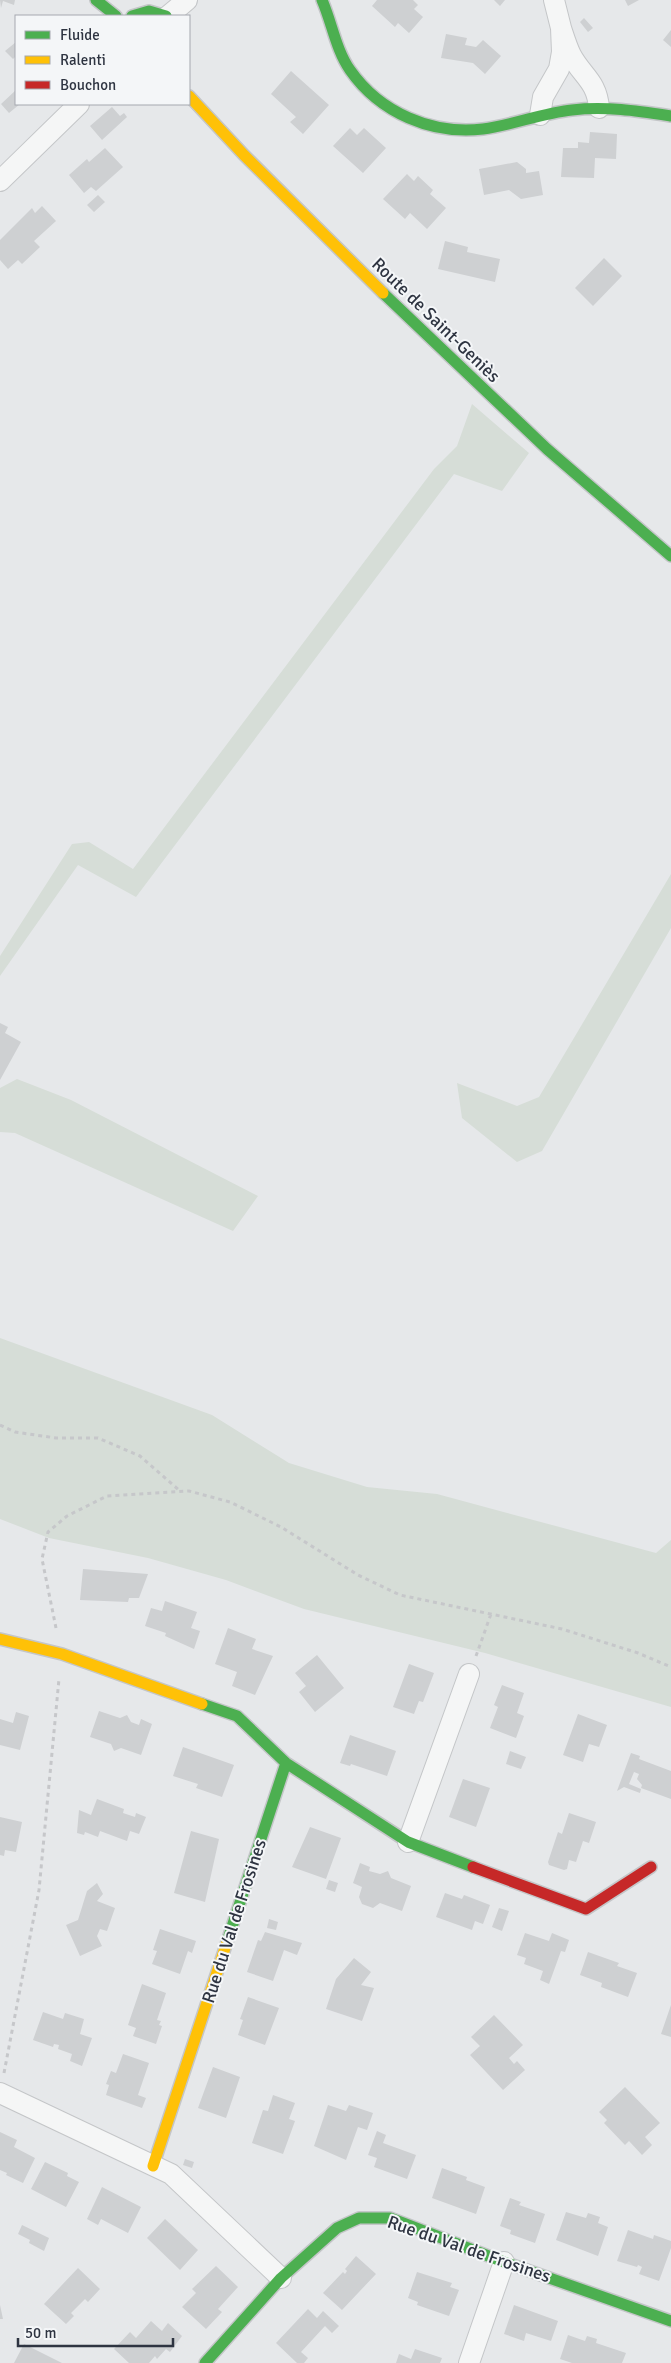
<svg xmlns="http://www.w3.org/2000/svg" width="671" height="2363" font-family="Signika,sans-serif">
	<rect width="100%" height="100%" fill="#e6e8ea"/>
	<path fill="#d6ddd7" d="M 472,404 L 529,453 L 502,491 L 454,474 L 136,897 L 78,865 L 0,976 L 0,956 L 72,844 L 89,842 L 133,869 L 434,469 L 457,446 Z
		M 671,874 L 671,928 L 542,1151 L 517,1162 L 462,1118 L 457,1083 L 517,1106 L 539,1097 Z
		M 17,1079 L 71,1100 L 258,1196 L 233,1231 L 15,1133 L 0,1132 L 0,1088 Z
		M 0,1338 L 212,1415 L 289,1463 L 367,1487 L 437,1494 L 656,1553 L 671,1540 L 671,1707 L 485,1653 L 304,1609 L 226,1580 L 148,1558 L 49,1538 L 0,1519 Z"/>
	<path fill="#ced0d2" d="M 0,0 L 15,0 L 14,5 L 3,1 L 1,8 Z
		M 377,0 L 413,0 L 418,5 L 414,9 L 423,17 L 409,33 L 398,23 L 395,27 L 372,6 Z
		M 494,0 L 505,0 L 500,6 Z
		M 625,0 L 639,0 L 628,6 Z
		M 584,18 L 593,28 L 588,32 L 580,22 Z
		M 671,30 L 671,47 L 663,40 Z
		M 446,34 L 467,38 L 465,45 L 476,47 L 483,40 L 501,56 L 485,74 L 473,63 L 441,58 Z
		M 16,42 L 16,56 L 13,59 L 5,51 Z
		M 291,71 L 329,105 L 303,134 L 290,122 L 296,117 L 271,94 Z
		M 16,90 L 16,104 L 20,104 L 9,113 L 1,104 Z
		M 112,107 L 120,116 L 124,113 L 127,117 L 102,140 L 90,126 Z
		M 350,128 L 357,135 L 364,128 L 386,148 L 363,173 L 333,146 Z
		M 590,132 L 617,134 L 616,159 L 595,158 L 594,178 L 561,177 L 563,148 L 578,148 L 578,142 L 589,143 Z
		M 105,148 L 123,167 L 96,191 L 91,187 L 84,193 L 69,175 L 87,159 L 89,162 Z
		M 517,162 L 526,169 L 526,173 L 539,171 L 543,195 L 521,199 L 509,190 L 484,195 L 479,169 Z
		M 407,174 L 414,181 L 418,176 L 433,190 L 430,194 L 446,208 L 427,229 L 410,213 L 405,219 L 383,199 Z
		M 98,195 L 105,202 L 94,212 L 87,205 Z
		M 42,206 L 56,221 L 34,241 L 40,247 L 22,264 L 18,260 L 8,269 L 0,260 L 0,240 L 32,208 L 35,213 Z
		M 445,241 L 468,247 L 467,252 L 500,259 L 495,282 L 438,269 Z
		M 604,258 L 622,276 L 593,306 L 575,288 Z
		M 0,1023 L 8,1027 L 5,1033 L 21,1042 L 0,1080 Z
		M 83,1569 L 148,1574 L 139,1598 L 129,1598 L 128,1602 L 80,1600 Z
		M 165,1601 L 197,1612 L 191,1628 L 200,1631 L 194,1649 L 165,1636 L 166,1633 L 145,1626 L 151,1608 L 162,1611 Z
		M 228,1628 L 256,1639 L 252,1649 L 273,1656 L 255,1695 L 232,1686 L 237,1672 L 215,1664 Z
		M 317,1655 L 344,1688 L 315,1712 L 299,1692 L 306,1686 L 295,1673 Z
		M 409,1664 L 434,1673 L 423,1702 L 419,1701 L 414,1714 L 393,1707 Z
		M 502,1685 L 524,1693 L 517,1713 L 524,1716 L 516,1738 L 490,1728 L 498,1707 L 494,1705 Z
		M 99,1711 L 120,1718 L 127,1715 L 131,1722 L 139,1725 L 141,1719 L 152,1724 L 141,1755 L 121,1748 L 114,1751 L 111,1744 L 90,1737 Z
		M 16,1712 L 29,1716 L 20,1750 L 0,1745 L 0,1719 L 13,1723 Z
		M 578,1714 L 607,1725 L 599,1747 L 589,1744 L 583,1762 L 563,1755 Z
		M 350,1735 L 396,1751 L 387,1776 L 351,1764 L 350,1766 L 340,1763 Z
		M 183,1747 L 234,1765 L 222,1797 L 196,1788 L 198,1784 L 173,1776 Z
		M 510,1751 L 526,1757 L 521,1769 L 506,1764 Z
		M 631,1753 L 640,1756 L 639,1759 L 671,1771 L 671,1799 L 641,1788 L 642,1785 L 637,1779 L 639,1774 L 634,1772 L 629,1784 L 641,1789 L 640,1793 L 624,1787 L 617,1791 Z
		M 463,1779 L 490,1788 L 476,1827 L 449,1817 Z
		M 97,1799 L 124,1809 L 123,1813 L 135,1817 L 136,1813 L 146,1817 L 139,1834 L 130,1831 L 127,1841 L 100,1831 L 98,1837 L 85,1832 L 84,1835 L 77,1833 L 79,1810 L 91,1815 Z
		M 569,1813 L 596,1822 L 589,1843 L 583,1841 L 576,1862 L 569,1860 L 567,1869 L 564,1870 L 549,1865 L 548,1862 L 558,1832 L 562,1834 Z
		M 0,1817 L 22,1822 L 16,1852 L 5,1850 L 4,1856 L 0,1855 Z
		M 310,1827 L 341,1838 L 326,1879 L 292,1867 Z
		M 191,1831 L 219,1839 L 205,1902 L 174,1893 Z
		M 360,1863 L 370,1867 L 369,1871 L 380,1874 L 388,1871 L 391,1878 L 411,1886 L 402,1911 L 380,1903 L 373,1908 L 362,1904 L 359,1897 L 362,1887 L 353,1883 Z
		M 329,1880 L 338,1883 L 335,1892 L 326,1889 Z
		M 97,1883 L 103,1894 L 97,1901 L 115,1908 L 107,1931 L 100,1929 L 97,1936 L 102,1946 L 80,1956 L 66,1925 L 78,1920 L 87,1891 Z
		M 445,1893 L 462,1899 L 464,1895 L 490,1905 L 483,1924 L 475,1921 L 472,1930 L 436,1917 Z
		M 499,1908 L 509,1911 L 502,1931 L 492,1927 Z
		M 269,1919 L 278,1922 L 276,1930 L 267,1928 Z
		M 160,1929 L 196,1941 L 192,1953 L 188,1951 L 180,1974 L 152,1964 L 157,1951 L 153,1950 Z
		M 265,1932 L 302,1943 L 297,1955 L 284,1950 L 273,1981 L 247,1972 L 258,1940 L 261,1941 Z
		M 525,1933 L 549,1941 L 552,1933 L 569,1940 L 565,1952 L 561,1951 L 549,1984 L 540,1980 L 543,1971 L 524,1964 L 526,1958 L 517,1955 Z
		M 588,1952 L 619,1963 L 617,1966 L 637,1973 L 628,1997 L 601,1987 L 602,1983 L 580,1975 Z
		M 354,1958 L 371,1972 L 361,1985 L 374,1988 L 362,2021 L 326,2009 L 336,1979 Z
		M 142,1984 L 166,1993 L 157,2020 L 161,2021 L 159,2025 L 162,2026 L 156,2044 L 133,2036 L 136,2028 L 128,2025 Z
		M 248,1997 L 279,2008 L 265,2045 L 238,2035 L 243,2020 L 240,2019 Z
		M 671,2005 L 671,2037 L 661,2034 Z
		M 43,2012 L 63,2019 L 65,2013 L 84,2019 L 80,2034 L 92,2038 L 82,2066 L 70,2061 L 72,2054 L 58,2049 L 59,2045 L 54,2044 L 53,2047 L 33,2040 Z
		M 494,2015 L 523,2045 L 509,2058 L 514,2064 L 517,2061 L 525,2070 L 503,2090 L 470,2055 L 480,2046 L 471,2037 Z
		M 123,2054 L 149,2063 L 138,2095 L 146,2098 L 142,2108 L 106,2095 L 109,2085 L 106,2084 L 111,2071 L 116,2073 Z
		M 213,2067 L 240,2077 L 226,2118 L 198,2108 Z
		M 625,2087 L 660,2123 L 645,2137 L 652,2145 L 642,2155 L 629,2141 L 625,2145 L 604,2123 L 607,2120 L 599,2112 Z
		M 273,2095 L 295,2103 L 289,2119 L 295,2121 L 283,2154 L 252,2143 L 263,2110 L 268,2111 Z
		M 328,2105 L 346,2111 L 349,2105 L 373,2113 L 367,2130 L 358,2127 L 346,2160 L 314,2146 Z
		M 377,2131 L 386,2135 L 383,2143 L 416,2155 L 407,2179 L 374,2167 L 377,2158 L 368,2155 Z
		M 0,2132 L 17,2140 L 14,2147 L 35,2158 L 23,2183 L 6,2175 L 7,2173 L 0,2170 Z
		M 185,2159 L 194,2162 L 192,2168 L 183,2165 Z
		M 45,2162 L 68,2173 L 67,2176 L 79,2182 L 66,2207 L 31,2189 Z
		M 442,2168 L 467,2177 L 466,2180 L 485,2187 L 476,2214 L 432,2198 Z
		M 102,2187 L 141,2207 L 128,2233 L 101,2219 L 98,2225 L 87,2219 Z
		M 510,2198 L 521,2202 L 519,2205 L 545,2214 L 535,2243 L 510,2234 L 511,2230 L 500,2226 Z
		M 566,2212 L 586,2218 L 588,2213 L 600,2217 L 598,2223 L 608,2227 L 598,2256 L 556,2240 Z
		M 165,2219 L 198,2250 L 180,2270 L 147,2238 Z
		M 22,2225 L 49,2238 L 44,2251 L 29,2243 L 30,2240 L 18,2234 Z
		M 628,2230 L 653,2239 L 654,2235 L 671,2241 L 671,2248 L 659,2281 L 639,2274 L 642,2267 L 638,2265 L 637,2267 L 617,2261 Z
		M 356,2256 L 376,2274 L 342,2310 L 323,2293 L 343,2272 L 345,2274 L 347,2271 L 345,2269 Z
		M 216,2266 L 238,2287 L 218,2309 L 222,2312 L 206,2329 L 182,2307 L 196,2293 L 192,2289 Z
		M 78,2268 L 100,2289 L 88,2302 L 85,2299 L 71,2313 L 74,2316 L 66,2324 L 44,2304 Z
		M 417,2272 L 452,2283 L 450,2287 L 459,2290 L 449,2316 L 417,2305 L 418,2302 L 408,2298 Z
		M 0,2305 L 3,2319 L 0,2319 Z
		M 514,2305 L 558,2321 L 551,2341 L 526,2333 L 524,2341 L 504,2334 Z
		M 308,2309 L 317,2318 L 323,2311 L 339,2326 L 332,2333 L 325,2326 L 301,2352 L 308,2358 L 304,2363 L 297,2363 L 276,2343 Z
		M 151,2321 L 162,2331 L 168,2323 L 182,2336 L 170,2352 L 166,2349 L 157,2359 L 155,2356 L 149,2363 L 129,2363 L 114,2349 L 130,2332 L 136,2338 Z
		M 568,2335 L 585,2341 L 587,2336 L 597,2339 L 596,2343 L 626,2353 L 622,2363 L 572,2363 L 560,2359 Z
		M 24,2344 L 62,2363 L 14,2363 Z
		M 415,2349 L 442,2358 L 440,2363 L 396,2363 L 399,2354 L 411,2359 Z"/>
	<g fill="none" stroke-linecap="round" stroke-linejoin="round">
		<defs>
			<path id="street" d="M 554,0 L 561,28
				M 168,16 L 187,0
				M 540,115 L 543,97 L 559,69 L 562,52 L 561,28 C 564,37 567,47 571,55 C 582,76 597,81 599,108
				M 0,181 L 79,104
				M 408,1842 L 469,1674
				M 0,2093 L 171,2174 L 281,2278
				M 469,2363 L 504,2262"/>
			<path id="fast" d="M 96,0 L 116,16
				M 322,0 C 332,23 336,50 350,70 C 380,113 432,135 483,129 C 513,125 542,113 572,110 C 606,106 638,111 671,116
				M 132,16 L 149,11 L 166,16
				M 383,293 L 547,449 L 671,556
				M 202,1704 L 237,1716 L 286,1763 L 408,1842 L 473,1867
				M 227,1942 L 286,1763
				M 205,2363 L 281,2278 L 337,2228 L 359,2218 L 390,2218 L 504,2262 L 671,2321"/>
			<path id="slow" d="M 189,96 L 244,155 L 383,293
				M 0,1639 L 62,1654 L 202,1704
				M 153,2166 L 227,1942"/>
			<path id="jam" d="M 473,1867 L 586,1909 L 651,1867"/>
		</defs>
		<use href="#street" stroke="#c4c6c8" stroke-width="22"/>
		<use href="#fast" stroke="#c4c6c8" stroke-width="14"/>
		<use href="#slow" stroke="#c4c6c8" stroke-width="14"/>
		<use href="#jam" stroke="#c4c6c8" stroke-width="14"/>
		<path stroke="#c6c7ca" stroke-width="3" stroke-dasharray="4 4" stroke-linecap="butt" d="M 0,1425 L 15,1432 L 56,1438 L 98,1438 L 140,1456 L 180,1491
			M 56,1628 L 42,1559 L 48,1532 L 67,1516 L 107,1496 L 189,1491 L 230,1502 L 281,1527 L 358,1575 L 400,1595 L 562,1629 L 638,1653 L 671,1667
			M 476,1656 L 491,1614
			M 4,2073 L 39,1890 L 59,1679"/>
		<use href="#street" stroke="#f5f6f6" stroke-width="20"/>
		<use href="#fast" stroke="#4caf50" stroke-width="11"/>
		<use href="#slow" stroke="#ffc107" stroke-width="11"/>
		<use href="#jam" stroke="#c62828" stroke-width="11"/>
	</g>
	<g text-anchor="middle" stroke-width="4" stroke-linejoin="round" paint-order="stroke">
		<g font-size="18" fill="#2e3441" stroke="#f4f6f8">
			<text transform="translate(436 320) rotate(44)" y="6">Route de Saint-Geniès</text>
			<text transform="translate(234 1921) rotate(-72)" y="6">Rue du Val de Frosines</text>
			<text transform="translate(469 2249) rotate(19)" y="6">Rue du Val de Frosines</text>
		</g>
	</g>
	<rect x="15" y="15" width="175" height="90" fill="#f4f6f8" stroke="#a5a8af"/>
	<rect x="25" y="31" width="25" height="8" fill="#4caf50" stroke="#a5a8af"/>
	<text x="60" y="40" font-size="15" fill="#2e3441">Fluide</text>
	<rect x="25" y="56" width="25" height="8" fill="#ffc107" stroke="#a5a8af"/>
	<text x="60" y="65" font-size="15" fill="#2e3441">Ralenti</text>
	<rect x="25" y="81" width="25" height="8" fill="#c62828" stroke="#a5a8af"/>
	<text x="60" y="90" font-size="15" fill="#2e3441">Bouchon</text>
	<path d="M18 2338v8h155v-8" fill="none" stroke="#2e3441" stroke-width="2.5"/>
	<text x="25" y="2338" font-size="15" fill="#2e3441" stroke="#f4f6f8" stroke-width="4" paint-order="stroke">50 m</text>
</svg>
